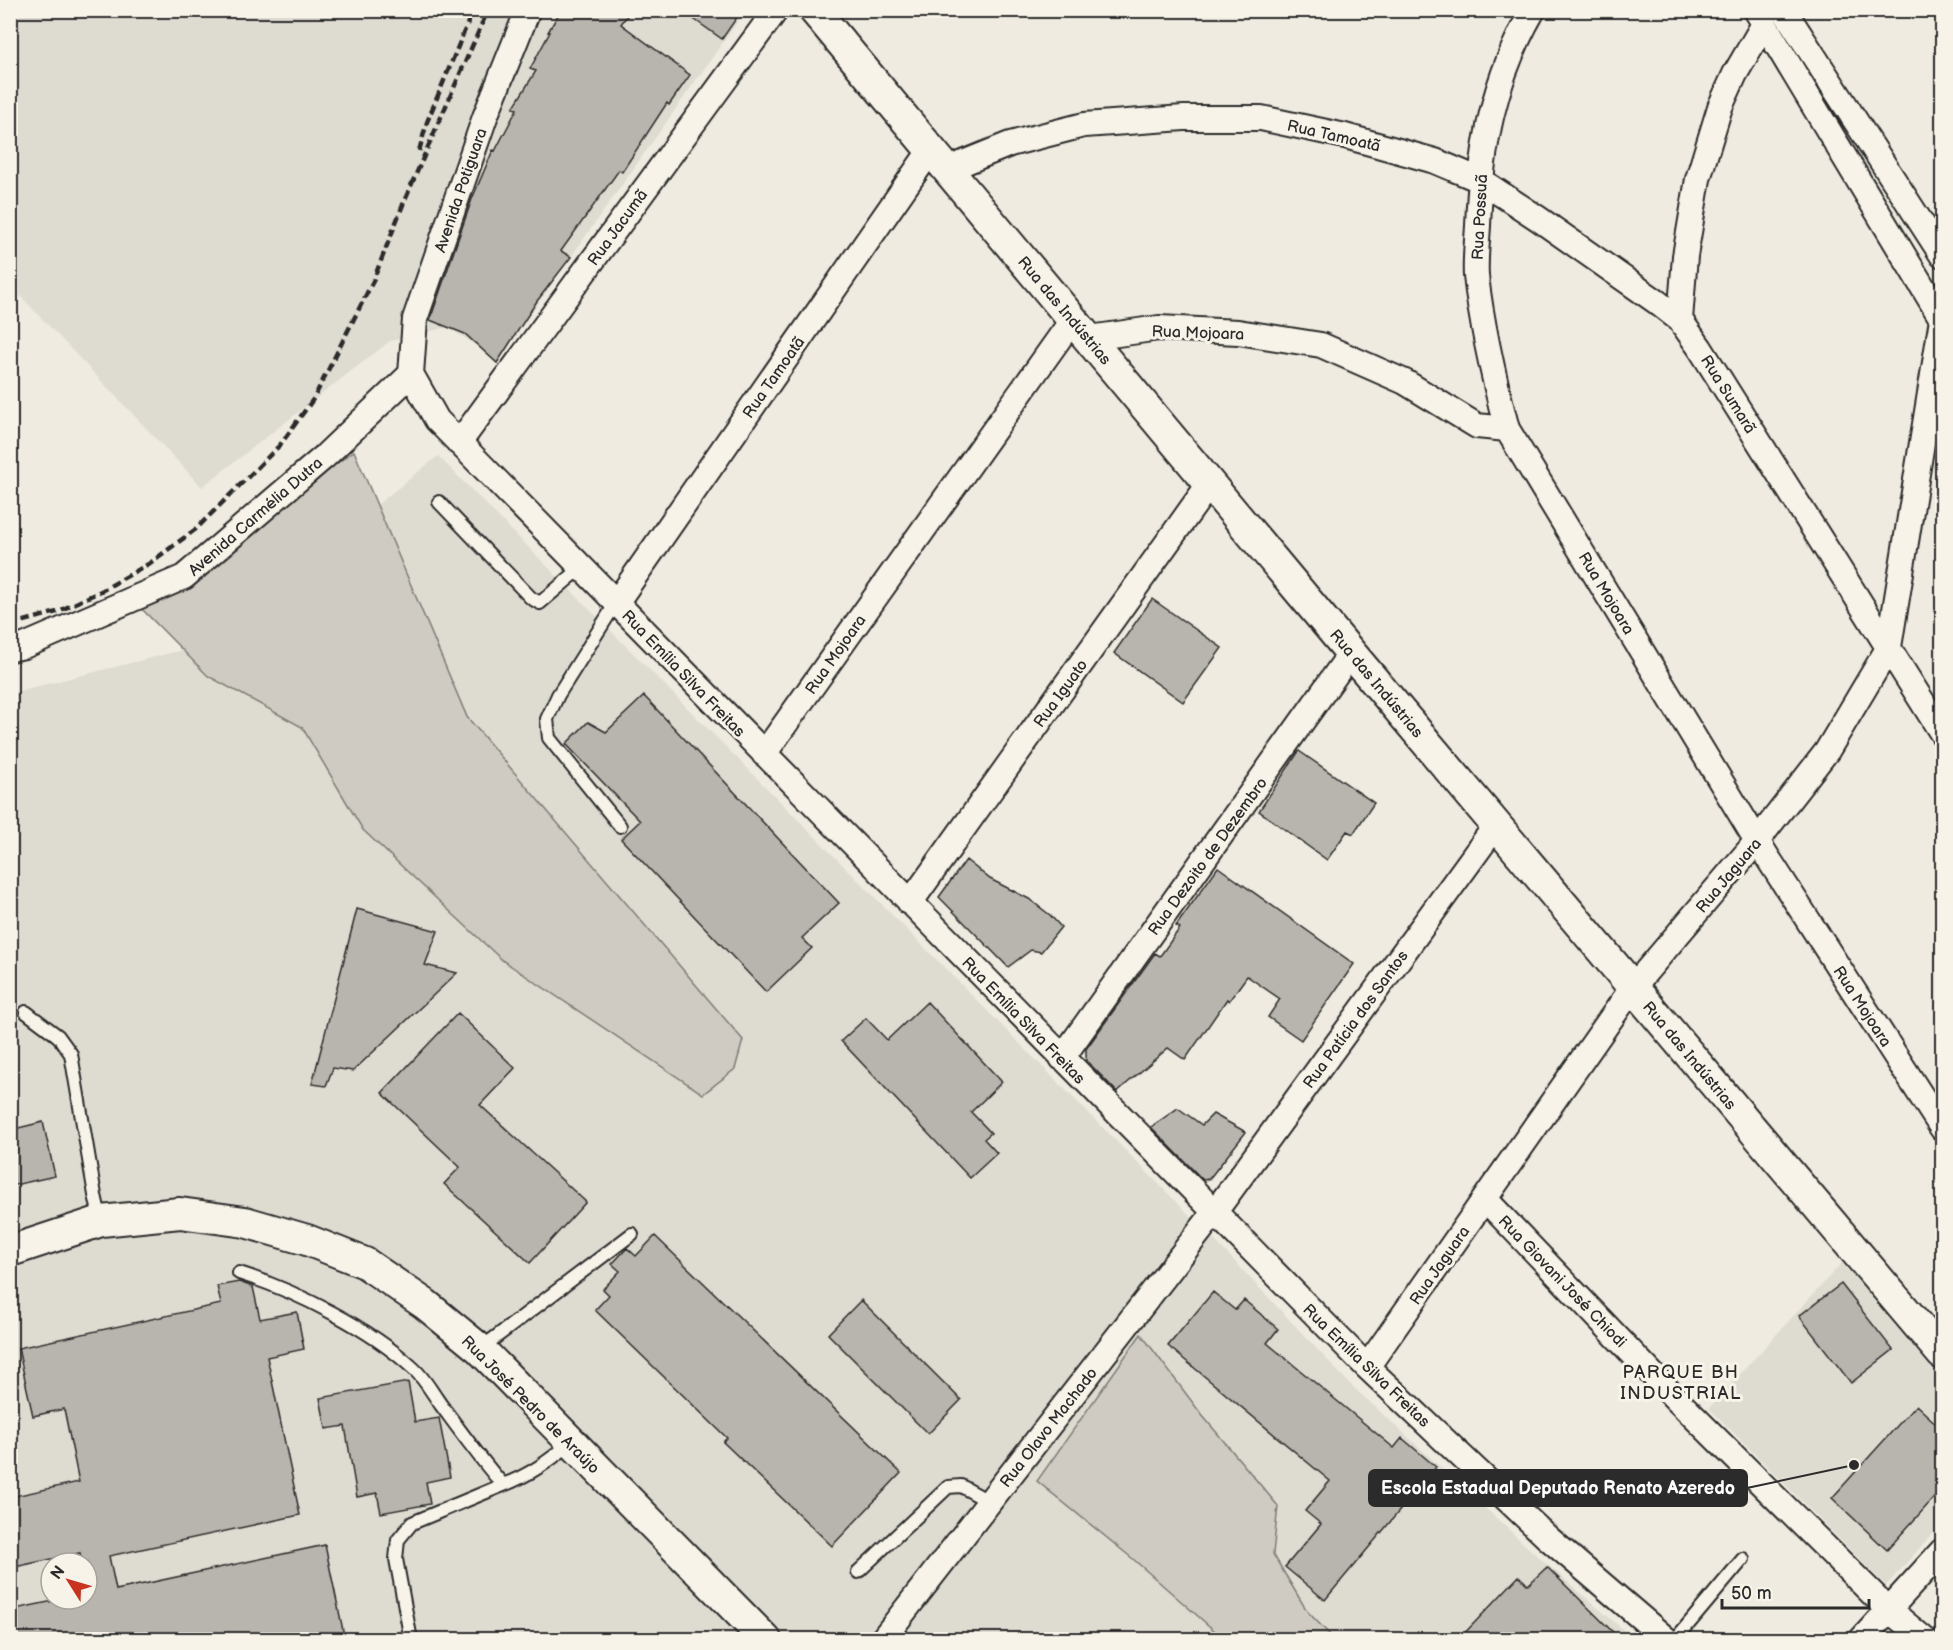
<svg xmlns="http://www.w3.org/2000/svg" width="1953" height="1650" font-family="'Balsamiq Sans',sans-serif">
	<rect width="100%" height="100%" fill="#efebe0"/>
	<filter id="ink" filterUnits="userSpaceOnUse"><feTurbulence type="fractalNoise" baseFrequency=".0167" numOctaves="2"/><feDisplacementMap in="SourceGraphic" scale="12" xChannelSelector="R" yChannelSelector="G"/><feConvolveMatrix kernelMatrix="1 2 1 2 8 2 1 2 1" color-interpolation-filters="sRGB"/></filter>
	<g filter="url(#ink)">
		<path fill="#dedbd1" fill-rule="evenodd" d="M 11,11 L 745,11 L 498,360 L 448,327 L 390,341 L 202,487 L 11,286 Z
			M 438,456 L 1220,1246 L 1350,1384 L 1533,1552 L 1634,1639 L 11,1640 L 11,693 L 202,645 ZM 51,1563 L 87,1563 L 87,1599 L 51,1599 Z
			M 1842,1263 L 1942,1381 L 1942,1523 L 1886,1586 L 1709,1408 Z"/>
		<path fill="#cfcbc2" stroke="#7d7b76" stroke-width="1.5" d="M 354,451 L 467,717 L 743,1040 L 735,1069 L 703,1094 L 502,960 L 363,830 L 302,727 L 208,676 L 140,607 Z
			M 1141,1334 L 1202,1415 L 1278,1506 L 1273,1554 L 1307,1611 L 1334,1639 L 1224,1639 L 1133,1559 L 1037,1481 Z"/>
		<path fill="#b8b5ae" stroke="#2b2b2b" stroke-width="1.5" d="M 561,10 L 631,10 L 621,24 L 690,75 L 669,105 L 667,103 L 622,172 L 619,170 L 561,251 L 571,257 L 537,301 L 497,363 L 465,334 L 430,320 L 472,199 L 493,150 L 495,151 L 517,109 L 513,108 L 536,71 L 530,69 L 550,32 L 548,32 Z
			M 681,10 L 742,10 L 722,39 Z
			M 1152,599 L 1222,648 L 1183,702 L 1114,653 Z
			M 644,696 L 839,903 L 802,938 L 812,948 L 766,992 L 621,839 L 640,821 L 566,744 L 588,722 L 606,732 Z
			M 1299,751 L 1374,803 L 1353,834 L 1347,831 L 1327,860 L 1259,811 Z
			M 966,860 L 990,879 L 1029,899 L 1050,915 L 1061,927 L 1041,952 L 1031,950 L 1008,967 L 939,897 Z
			M 1218,867 L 1354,964 L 1301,1040 L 1268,1017 L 1280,999 L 1247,976 L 1229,1001 L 1227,999 L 1185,1060 L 1168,1048 L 1117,1092 L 1086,1060 L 1086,1049 L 1155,953 L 1160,956 L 1180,928 L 1176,926 Z
			M 357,909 L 438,931 L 425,965 L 457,973 L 353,1071 L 333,1068 L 326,1086 L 312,1084 Z
			M 927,1002 L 1002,1082 L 971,1112 L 991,1133 L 984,1139 L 997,1153 L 970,1178 L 841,1041 L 866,1018 L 887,1040 Z
			M 458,1013 L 515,1068 L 480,1105 L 586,1202 L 530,1263 L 444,1184 L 460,1167 L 382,1093 Z
			M 1178,1108 L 1202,1125 L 1213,1114 L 1246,1132 L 1209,1179 L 1203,1180 L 1151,1127 Z
			M 43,1122 L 55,1176 L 10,1186 L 10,1130 Z
			M 655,1236 L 901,1473 L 832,1546 L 723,1442 L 727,1438 L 595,1310 L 609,1295 L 603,1289 L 620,1271 L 612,1264 L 627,1248 L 636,1256 Z
			M 239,1282 L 253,1287 L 260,1319 L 297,1312 L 304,1349 L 267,1357 L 300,1515 L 109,1556 L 116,1590 L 325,1545 L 345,1640 L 10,1640 L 10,1610 L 63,1599 L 87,1599 L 87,1563 L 82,1563 L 80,1553 L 10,1568 L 10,1497 L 79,1482 L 64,1409 L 33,1416 L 18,1348 L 221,1304 L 217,1286 Z
			M 1841,1284 L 1893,1350 L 1851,1383 L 1799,1316 Z
			M 1213,1292 L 1235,1310 L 1244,1300 L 1278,1329 L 1267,1343 L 1394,1448 L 1402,1438 L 1436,1467 L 1325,1600 L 1285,1567 L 1321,1524 L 1305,1511 L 1330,1481 L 1168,1346 Z
			M 861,1300 L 961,1400 L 928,1434 L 828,1334 Z
			M 408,1382 L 415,1422 L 439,1418 L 450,1477 L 426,1482 L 430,1504 L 381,1513 L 377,1493 L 357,1497 L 345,1426 L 326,1429 L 320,1398 Z
			M 1916,1405 L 1942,1429 L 1942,1489 L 1887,1550 L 1832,1498 Z
			M 1547,1567 L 1621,1640 L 1458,1640 L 1519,1576 L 1528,1585 Z"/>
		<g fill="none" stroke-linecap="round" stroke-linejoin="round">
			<defs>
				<path id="service" d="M 439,502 L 531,598 L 540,603 L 581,568
					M 616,603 L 558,695 L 547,719 L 549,738 L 620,826
					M 26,1012 L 58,1036 L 71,1054 L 95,1195 L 101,1221
					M 239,1273 C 296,1291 370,1328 414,1369 C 425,1379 433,1394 441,1405 C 461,1432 481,1460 503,1485 C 530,1475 549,1461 571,1443
					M 480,1349 L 632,1234
					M 858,1572 L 948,1487 L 961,1486 L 990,1502
					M 411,1640 L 396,1559 L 398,1540 L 412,1523 L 503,1485
					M 1675,1640 L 1743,1559"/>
				<path id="minor" d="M 1533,10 C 1493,80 1481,147 1478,226 C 1477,242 1475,260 1476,276 C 1482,328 1494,379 1507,429 L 1757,841 L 1942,1128
					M 1756,10 L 1942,319
					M 1784,10 L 1942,255
					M 946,170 L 1010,144 L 1084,125 L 1184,118 L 1261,118 L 1345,136 L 1435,161 L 1480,180 L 1539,219 L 1657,302 L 1680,320 L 1700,348 L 1942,733
					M 1680,320 L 1685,256 L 1698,179 L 1720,107 L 1735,74 L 1764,24
					M 1090,338 L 1159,328 L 1238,332 L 1321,345 L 1405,382 L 1477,426 L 1507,429
					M 411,374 L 437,420 L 1367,1367 L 1548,1538 L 1667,1640
					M 411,374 L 415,319 L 485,117 L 528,10
					M 459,443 L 776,10
					M 616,603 L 930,151
					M 10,649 L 24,646 L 184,577 L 324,457 L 411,374
					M 764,754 L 1073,319
					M 910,903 L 1210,483
					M 1062,1058 L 1351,653
					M 1485,1199 L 1675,1398 L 1888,1609 L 1925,1640
					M 1367,1367 L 1633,987 L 1757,841 L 1827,751 L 1889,647 L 1942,319
					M 882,1640 L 1214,1213 L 1497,824
					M 1861,1640 L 1942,1551"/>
				<path id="tertiary" d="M 814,10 L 1351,653 L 1942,1354
					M 10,1251 L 101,1221 L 180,1213 L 245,1222 L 307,1240 L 365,1263 L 425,1304 L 480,1349 L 766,1640"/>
			</defs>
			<use href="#service" stroke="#2b2b2b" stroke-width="16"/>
			<use href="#minor" stroke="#2b2b2b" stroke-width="28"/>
			<use href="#tertiary" stroke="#2b2b2b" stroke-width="34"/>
			<use href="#service" stroke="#f7f3e8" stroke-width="12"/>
			<use href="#minor" stroke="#f7f3e8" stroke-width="24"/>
			<use href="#tertiary" stroke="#f7f3e8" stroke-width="30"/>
			<path stroke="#2b2b2b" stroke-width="4.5" stroke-dasharray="9 4.5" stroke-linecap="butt" d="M 419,151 L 427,122 L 473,10
				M 10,625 L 57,612 L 103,590 L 150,563 L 196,529 L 280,445 L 314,398 L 373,281 L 406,197 L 488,10"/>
		</g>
	</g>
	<g text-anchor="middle" stroke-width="6" stroke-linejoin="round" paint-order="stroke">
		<g font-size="16" fill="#2b2b2b" stroke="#f7f3e8">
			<text transform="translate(1334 135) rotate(13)" y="6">Rua Tamoatã</text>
			<text transform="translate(460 190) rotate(-71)" y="6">Avenida Potiguara</text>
			<text transform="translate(1479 217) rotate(-87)" y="6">Rua Possuã</text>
			<text transform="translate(617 227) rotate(-54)" y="6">Rua Jacumã</text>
			<text transform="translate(1065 310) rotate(50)" y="6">Rua das Indústrias</text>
			<text transform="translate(1198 332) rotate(2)" y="6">Rua Mojoara</text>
			<text transform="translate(773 377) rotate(-55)" y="6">Rua Tamoatã</text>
			<text transform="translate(1729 394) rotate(58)" y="6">Rua Sumarã</text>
			<text transform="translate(255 516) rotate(-41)" y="6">Avenida Carmélia Dutra</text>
			<text transform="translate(1607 593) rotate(59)" y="6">Rua Mojoara</text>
			<text transform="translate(835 654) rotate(-55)" y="6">Rua Mojoara</text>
			<text transform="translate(684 673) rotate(46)" y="6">Rua Emília Silva Freitas</text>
			<text transform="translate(1377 683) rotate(50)" y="6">Rua das Indústrias</text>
			<text transform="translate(1060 693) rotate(-54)" y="6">Rua Iguato</text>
			<text transform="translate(1207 856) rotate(-54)" y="6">Rua Dezoito de Dezembro</text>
			<text transform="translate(1728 875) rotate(-50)" y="6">Rua Jaguara</text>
			<text transform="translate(1863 1006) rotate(57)" y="6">Rua Mojoara</text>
			<text transform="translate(1355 1019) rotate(-54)" y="6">Rua Patícia dos Santos</text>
			<text transform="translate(1024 1020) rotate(46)" y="6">Rua Emília Silva Freitas</text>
			<text transform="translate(1690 1055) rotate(50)" y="6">Rua das Indústrias</text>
			<text transform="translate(1439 1265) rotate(-55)" y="6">Rua Jaguara</text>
			<text transform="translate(1563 1281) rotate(46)" y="6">Rua Giovani José Chiodi</text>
			<text transform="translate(1367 1365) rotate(44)" y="6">Rua Emília Silva Freitas</text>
			<text transform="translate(531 1404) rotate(45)" y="6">Rua José Pedro de Araújo</text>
			<text transform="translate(1048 1427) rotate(-52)" y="6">Rua Olavo Machado</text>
		</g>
		<g font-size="18" letter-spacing="1.5" fill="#2b2b2b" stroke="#f7f3e8">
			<text x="1681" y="1378">PARQUE BH<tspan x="1681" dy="21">INDUSTRIAL</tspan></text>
		</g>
	</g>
	<path fill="none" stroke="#2b2b2b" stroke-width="2" d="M1854 1465L1747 1488"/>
	<circle fill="#2b2b2b" stroke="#f7f3e8" stroke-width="2" cx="1854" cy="1465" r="6"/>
	<rect fill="#2b2b2b" stroke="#2b2b2b" stroke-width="2" x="1369" y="1470" width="378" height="36" rx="6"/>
	<g font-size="18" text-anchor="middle" font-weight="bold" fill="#fff">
		<text x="1558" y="1494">Escola Estadual Deputado Renato Azeredo</text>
	</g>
	<rect width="1953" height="1650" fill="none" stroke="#f7f3e8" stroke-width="36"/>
	<rect x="18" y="18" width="1917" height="1614" fill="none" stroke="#2b2b2b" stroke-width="2" filter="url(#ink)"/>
	<g transform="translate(69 1581) rotate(307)"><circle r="28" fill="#f7f3e8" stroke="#a5a39c" stroke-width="1.5"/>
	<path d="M0-4.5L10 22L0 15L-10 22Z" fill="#c8321e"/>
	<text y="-9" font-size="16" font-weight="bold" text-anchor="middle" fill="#2b2b2b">N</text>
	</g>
	<path d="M1722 1599v9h147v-9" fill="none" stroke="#2b2b2b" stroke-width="3"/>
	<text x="1731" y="1599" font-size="18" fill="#2b2b2b" stroke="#f7f3e8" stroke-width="4.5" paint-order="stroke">50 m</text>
</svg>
